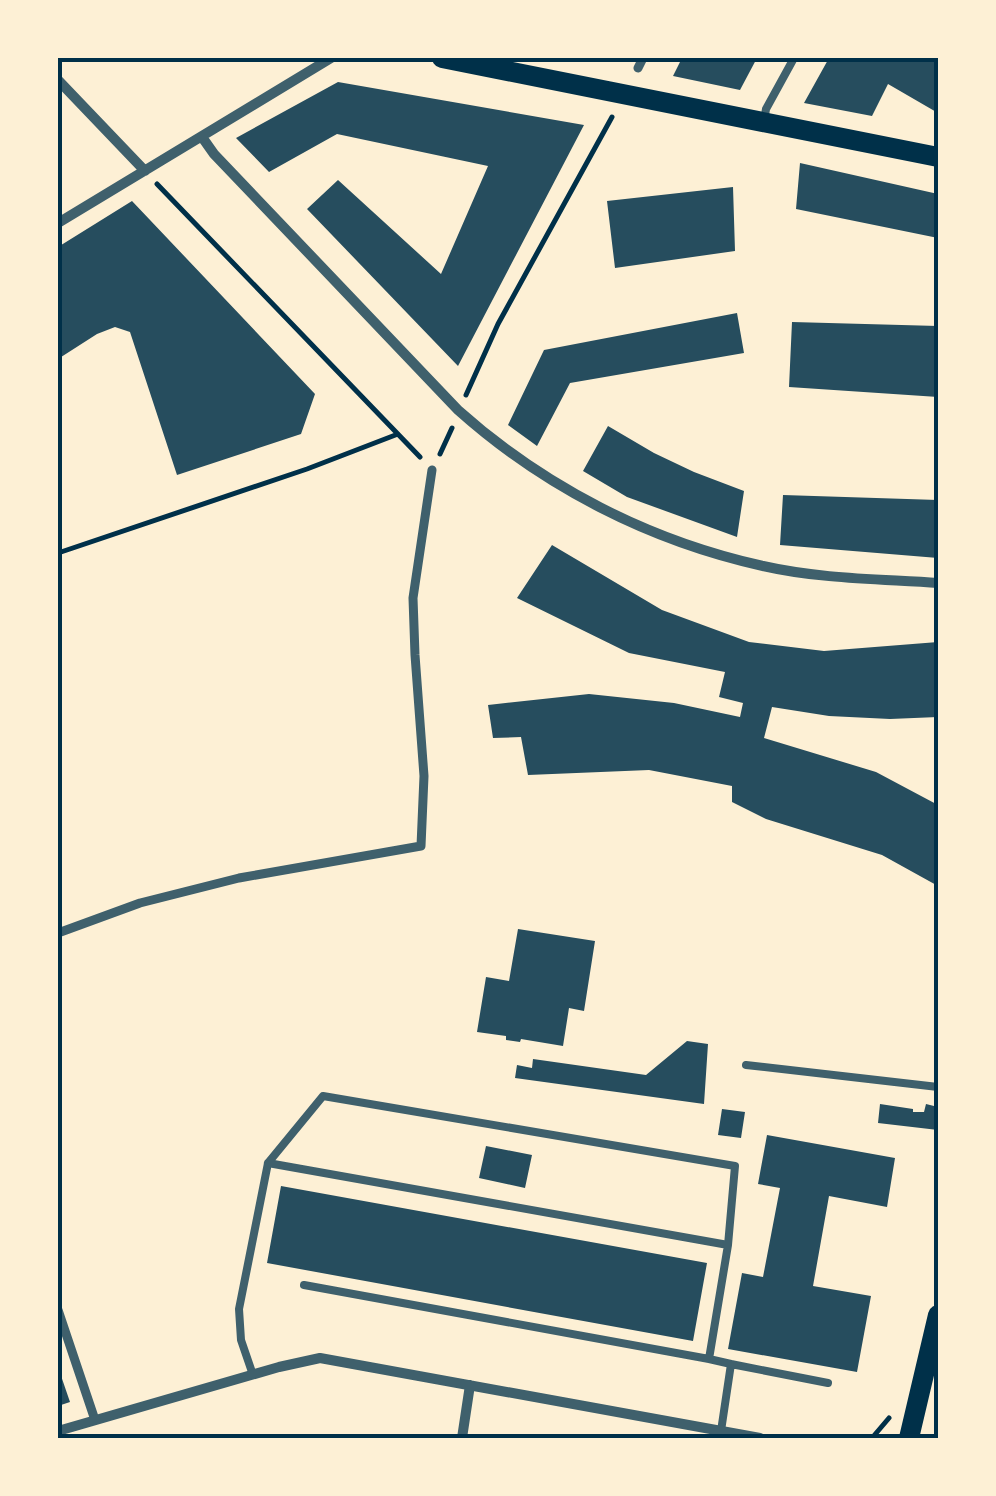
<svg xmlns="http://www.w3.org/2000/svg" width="996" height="1496" font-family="'Sofia Sans Condensed',sans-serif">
	<rect width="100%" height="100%" fill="#fdf0d5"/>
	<path fill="#264d5e" d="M 682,58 L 757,58 L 740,90 L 673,76 Z
		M 829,58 L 938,58 L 938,113 L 888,84 L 872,116 L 804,103 Z
		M 338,82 L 584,125 L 458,366 L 307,209 L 338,180 L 441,274 L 488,166 L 337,134 L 269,172 L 236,138 Z
		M 800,163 L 938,194 L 938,238 L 796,209 Z
		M 733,187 L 735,251 L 615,268 L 607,201 Z
		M 132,201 L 315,394 L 301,434 L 177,475 L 130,332 L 115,327 L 97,334 L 58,359 L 58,247 Z
		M 737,313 L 744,353 L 570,383 L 537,446 L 508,425 L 544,350 Z
		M 792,322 L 938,326 L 938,397 L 789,387 Z
		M 608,426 L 654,453 L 694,472 L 744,491 L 737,537 L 627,497 L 583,471 Z
		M 783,495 L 938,500 L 938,558 L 780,545 Z
		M 552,545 L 662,610 L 749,642 L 824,651 L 938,642 L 938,717 L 890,719 L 829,716 L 772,707 L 764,738 L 876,772 L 938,805 L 938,886 L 882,855 L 766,819 L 732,802 L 732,786 L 649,770 L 528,775 L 521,737 L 493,738 L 488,705 L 589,694 L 674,703 L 740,717 L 743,703 L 719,697 L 725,672 L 629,653 L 517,598 Z
		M 518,929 L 595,941 L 584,1011 L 569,1008 L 563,1046 L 521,1039 L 520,1042 L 506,1040 L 506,1036 L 477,1032 L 486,977 L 509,981 Z
		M 687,1041 L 708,1044 L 704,1104 L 515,1078 L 517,1065 L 532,1068 L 533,1059 L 646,1075 Z
		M 880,1104 L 913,1109 L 913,1112 L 924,1112 L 926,1104 L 938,1107 L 938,1130 L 878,1123 Z
		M 722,1109 L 745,1112 L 741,1138 L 718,1135 Z
		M 767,1135 L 895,1158 L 887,1207 L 829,1196 L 813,1286 L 871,1296 L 857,1372 L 728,1349 L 742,1273 L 763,1277 L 780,1188 L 758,1184 Z
		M 486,1146 L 532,1155 L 525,1188 L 479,1178 Z
		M 281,1186 L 707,1263 L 693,1341 L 267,1263 Z
		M 58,1367 L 70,1402 L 58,1406 Z"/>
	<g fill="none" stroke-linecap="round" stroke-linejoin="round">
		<path stroke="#003049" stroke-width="5" d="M 157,184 L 420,457
			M 466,395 L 498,324 L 612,117
			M 440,454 L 452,428
			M 58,553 L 307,469 L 398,434
			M 872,1438 L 889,1418"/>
		<path stroke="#3f606c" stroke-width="8" d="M 764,121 L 766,109 L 794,58
			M 746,1065 L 938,1087
			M 304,1285 L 709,1359
			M 731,1364 L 828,1383
			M 253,1375 L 241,1340 L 239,1309 L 268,1163
			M 721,1431 L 731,1364 L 709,1359 L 728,1245 L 735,1166 L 323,1096 L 268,1163 L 728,1245"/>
		<path stroke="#3f606c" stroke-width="9" d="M 638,68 L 643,58
			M 58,933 L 140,903 L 239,878 L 421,846 L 424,776 L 415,655 L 413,598 L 432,470
			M 58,1310 L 95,1420"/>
		<path stroke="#3f606c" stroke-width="10" d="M 58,80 L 145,171
			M 202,137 L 214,154 L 458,410 C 544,487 650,541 763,566 C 820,579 880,579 938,583
			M 58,223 L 331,58
			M 58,1431 L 279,1367 L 320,1358 L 760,1438
			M 462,1438 L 470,1385"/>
		<path stroke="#003049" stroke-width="20" d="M 442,58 L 938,157
			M 909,1438 L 938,1315"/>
	</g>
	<rect width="996" height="1496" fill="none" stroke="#fdf0d5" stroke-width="120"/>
	<rect x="60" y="60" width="876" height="1376" fill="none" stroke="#003049" stroke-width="4"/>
</svg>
